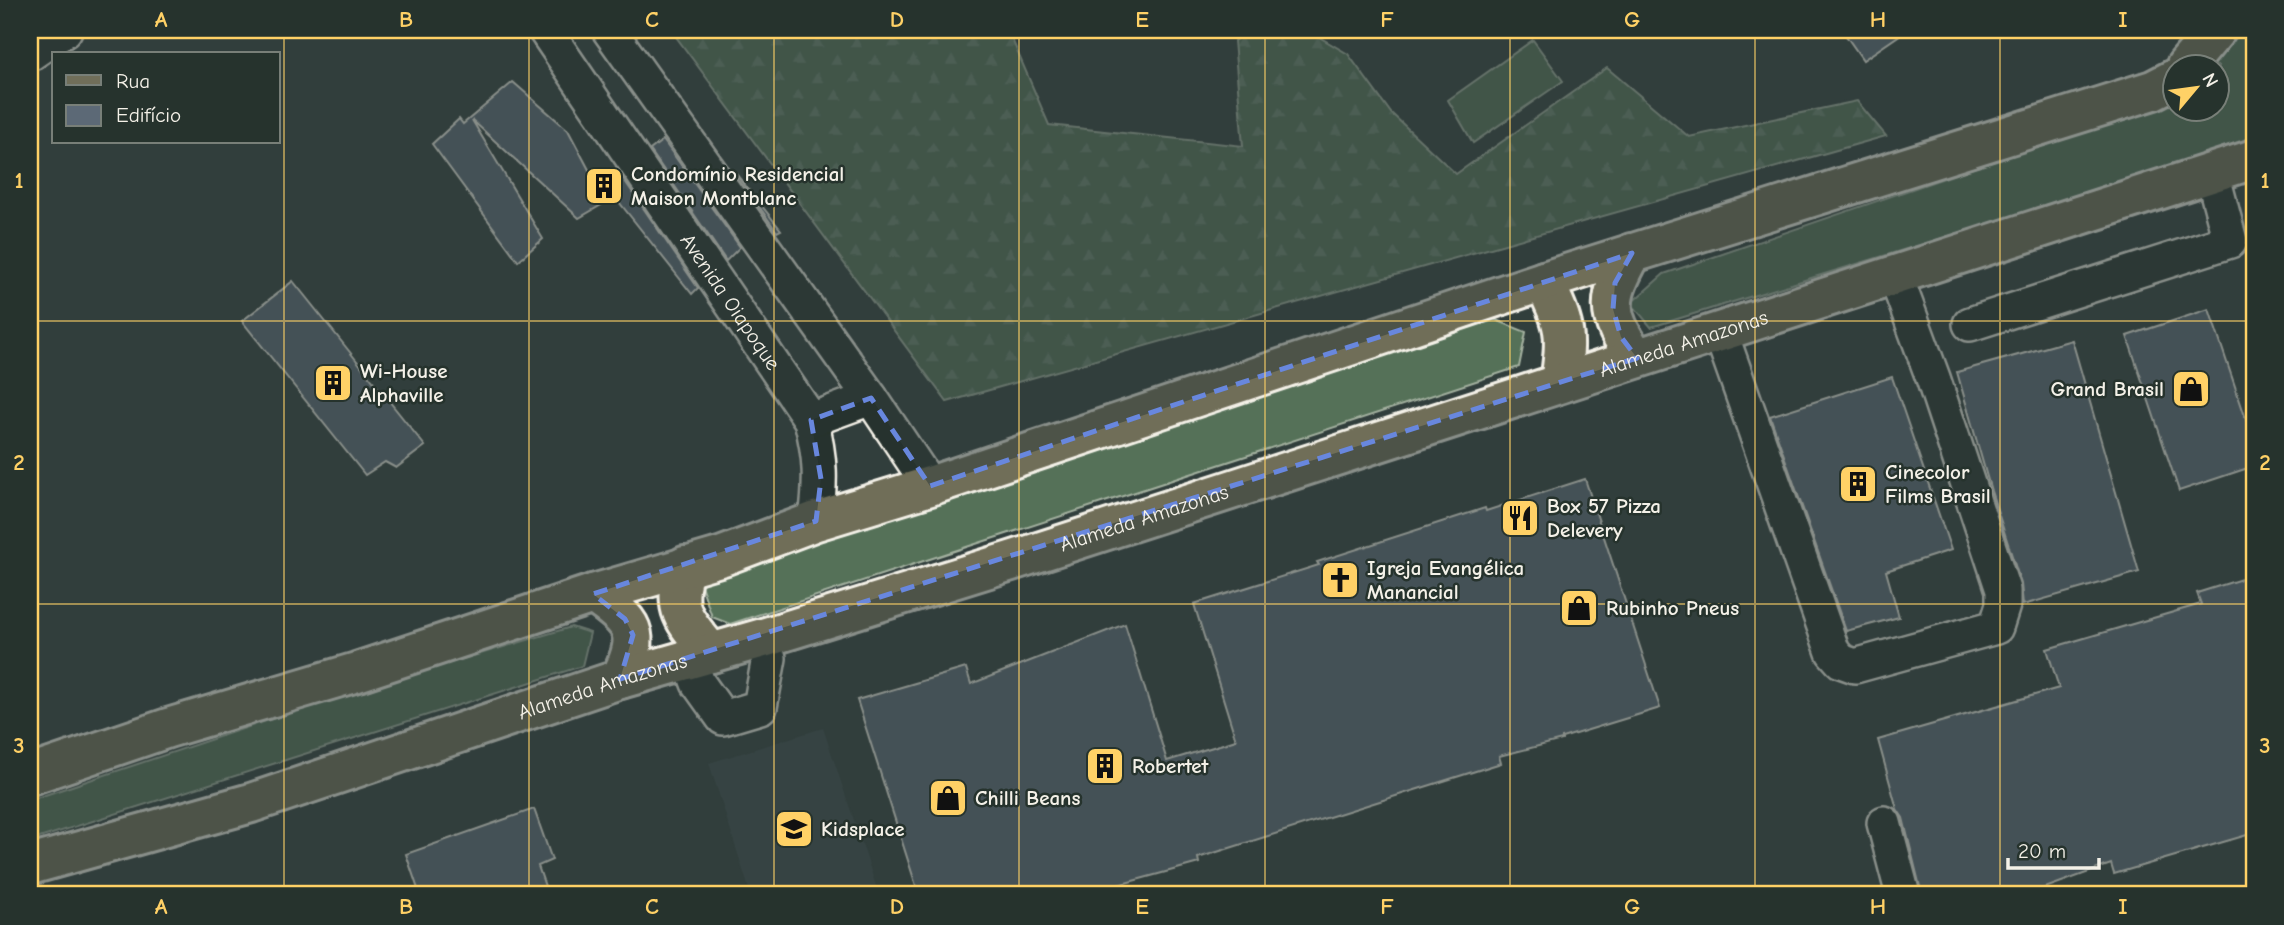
<svg xmlns="http://www.w3.org/2000/svg" width="2284" height="925" font-family="'Comic Neue',sans-serif">
	<defs>
		<pattern id="forest-firs" width="22" height="20" patternUnits="userSpaceOnUse" patternTransform="scale(1.75)"><rect width="22" height="20" fill="#547159"/><path d="M5 1l3.5 6h-7zM16 11l3.5 6h-7z" fill="#6d8671"/></pattern>
	</defs>
	<rect width="100%" height="100%" fill="#313e3c"/>
	<filter id="ink" filterUnits="userSpaceOnUse"><feTurbulence type="fractalNoise" baseFrequency=".0143" numOctaves="2"/><feDisplacementMap in="SourceGraphic" scale="14" xChannelSelector="R" yChannelSelector="G"/><feConvolveMatrix kernelMatrix="1 2 1 2 8 2 1 2 1" color-interpolation-filters="sRGB"/></filter>
	<g filter="url(#ink)">
		<path fill="#3e4b4d" d="M 823,728 L 879,895 L 751,895 L 709,763 Z"/>
		<path fill="#547159" stroke="#a4b1a0" stroke-width="2" d="M 2241,30 L 2254,30 L 2254,140 L 2158,172 L 1651,327 L 1631,303 L 1664,274 L 2175,99 L 2176,108 L 2218,108 L 2218,66 L 2213,66 Z
			M 1533,40 L 1563,81 L 1473,143 L 1448,100 Z
			M 1491,318 L 1526,332 L 1519,367 L 730,624 L 712,617 L 701,585 L 723,571 Z
			M 571,627 L 590,633 L 582,666 L 30,841 L 30,800 L 359,690 Z"/>
		<path fill="url(#forest-firs)" stroke="#a4b1a0" stroke-width="2" d="M 671,30 L 1008,30 L 1049,125 L 1243,146 L 1234,41 L 1246,30 L 1307,30 L 1348,54 L 1391,113 L 1456,174 L 1607,68 L 1689,137 L 1857,101 L 1886,136 L 947,402 Z"/>
		<path fill="#5c6976" stroke="#f4f1e8" stroke-width="2" d="M 1842,30 L 1907,30 L 1863,60 Z
			M 513,82 L 568,130 L 595,181 L 616,168 L 698,288 L 692,294 L 615,197 L 579,218 L 472,120 L 543,239 L 518,261 L 432,144 L 459,119 L 463,124 Z
			M 663,140 L 740,247 L 726,261 L 650,150 Z
			M 733,170 L 781,230 L 777,232 Z
			M 293,281 L 425,446 L 396,468 L 385,462 L 365,475 L 242,321 Z
			M 2209,309 L 2254,443 L 2254,466 L 2179,491 L 2127,336 Z
			M 2072,340 L 2139,572 L 2023,605 L 2021,584 L 1991,491 L 1957,372 Z
			M 1892,377 L 1951,550 L 1886,571 L 1899,617 L 1846,631 L 1770,416 Z
			M 1585,479 L 1660,708 L 1562,738 L 1562,740 L 1499,756 L 1501,763 L 1198,858 L 1199,863 L 1081,895 L 919,895 L 857,700 L 966,668 L 971,684 L 1125,624 L 1167,761 L 1236,740 L 1194,604 L 1319,565 L 1317,562 L 1485,508 L 1486,511 Z
			M 2254,575 L 2254,833 L 2114,874 L 2111,864 L 2026,895 L 1922,895 L 1903,818 L 1897,809 L 1878,740 L 2059,688 L 2047,649 L 2201,604 L 2197,593 Z
			M 534,809 L 552,860 L 538,866 L 548,895 L 420,895 L 406,854 Z"/>
		<g fill="none" stroke-linecap="round" stroke-linejoin="round">
			<defs>
				<g id="minor">
					<path id="s1" d="M 545,30 L 811,420 C 821,459 821,481 816,521"/>
					<path d="M 609,30 L 871,398 L 930,486"/>
					<path d="M 30,54 L 65,30"/>
					<path d="M 1970,324 L 2230,241 L 2212,173"/>
					<path d="M 1720,331 L 1833,652 L 1841,661 L 1855,666 L 1996,627 L 2003,605 L 2003,590 L 1933,378 L 1895,275"/>
					<path d="M 811,420 L 871,398"/>
					<path d="M 689,659 L 698,683 L 723,718 L 760,707 L 769,658 L 763,638"/>
					<path d="M 1884,823 L 1903,895"/>
				</g>
				<g id="major">
					<path d="M 2186,66 L 2216,30"/>
					<path d="M 1632,253 C 1607,298 1604,315 1637,358"/>
					<path d="M 1544,281 C 1565,326 1568,332 1560,382"/>
					<path d="M 685,566 C 671,611 684,619 711,653"/>
					<path d="M 593,594 C 633,622 644,632 620,679"/>
					<path d="M 30,775 L 168,728 L 357,672 L 593,594 L 723,556 L 816,521 L 930,486 L 1544,281 L 2153,90 L 2176,78"/>
					<path id="s2" d="M 30,865 L 251,803 L 620,679 L 763,638 L 1011,561 L 2254,159"/>
				</g>
			</defs>
			<use href="#minor" stroke="#f4f1e8" stroke-width="38"/>
			<use href="#major" stroke="#f4f1e8" stroke-width="44"/>
			<use href="#minor" stroke="#26332d" stroke-width="33"/>
			<use href="#major" stroke="#706e59" stroke-width="38"/>
		</g>
	</g>
	<path d="M0 0H2284V925H0ZM 1632,253 L 1615,283 L 1613,309 L 1621,337 L 1637,358 L 620,679 L 633,635 L 625,619 L 593,594 L 816,521 L 821,479 L 811,420 L 871,398 L 930,486 Z" fill="#313e3c" fill-opacity=".55" fill-rule="evenodd"/>
	<path fill="none" stroke="#6887de" stroke-width="5" stroke-dasharray="14 9" stroke-linejoin="round" d="M 1632,253 L 1615,283 L 1613,309 L 1621,337 L 1637,358 L 620,679 L 633,635 L 625,619 L 593,594 L 816,521 L 821,479 L 811,420 L 871,398 L 930,486 Z"/>
	<path fill="none" stroke="#ffd166" stroke-width="2" stroke-opacity="0.55" d="M 284,30 L 284,895M 529,30 L 529,895M 774,30 L 774,895M 1019,30 L 1019,895M 1265,30 L 1265,895M 1510,30 L 1510,895M 1755,30 L 1755,895M 2000,30 L 2000,895M 30,321 L 2254,321M 30,604 L 2254,604"/>
	<defs>
		<symbol id="building-square" viewBox="-11 -11 22 22"><rect x="-9" y="-9" width="18" height="18" rx="4" fill="#ffd166" stroke="#26332d"/><path d="M-4-6H4V6H1V3H-1V6H-4ZM-2.5-4.3h1.7v1.8h-1.7ZM.8-4.3h1.7v1.8H.8ZM-2.5-1h1.7V.8h-1.7ZM.8-1h1.7V.8H.8Z" fill="#111"/></symbol>
		<symbol id="shop-square" viewBox="-11 -11 22 22"><rect x="-9" y="-9" width="18" height="18" rx="4" fill="#ffd166" stroke="#26332d"/><path d="M-5-2.5h2.3a2.7 3.5 0 0 1 5.4 0H5L5.5 6h-11ZM-1.5-2.5h3a1.5 2.3 0 0 0-3 0Z" fill="#111"/></symbol>
		<symbol id="restaurant-square" viewBox="-11 -11 22 22"><rect x="-9" y="-9" width="18" height="18" rx="4" fill="#ffd166" stroke="#26332d"/><path d="M-5-6h1v4h1v-4h1v4h1v-4h1v5L-1.5 .5V6h-2V.5L-5-1ZM5-6V6H3V1.5H1.5Q1.5-4 5-6Z" fill="#111"/></symbol>
		<symbol id="church-square" viewBox="-11 -11 22 22"><rect x="-9" y="-9" width="18" height="18" rx="4" fill="#ffd166" stroke="#26332d"/><path d="M-1.2-6h2.4v3.5h3.3v2.4h-3.3V6h-2.4V-.1h-3.3v-2.4h3.3Z" fill="#111"/></symbol>
		<symbol id="school-square" viewBox="-11 -11 22 22"><rect x="-9" y="-9" width="18" height="18" rx="4" fill="#ffd166" stroke="#26332d"/><path d="M0-5L7-2L0 1L-7-2ZM-4 1L0 2.5L4 1V4Q0 6-4 4Z" fill="#111"/></symbol>
	</defs>
	<g fill-rule="evenodd">
		<use href="#building-square" x="582" y="164" width="44" height="44"/>
		<use href="#building-square" x="311" y="361" width="44" height="44"/>
		<use href="#shop-square" x="2169" y="367" width="44" height="44"/>
		<use href="#building-square" x="1836" y="462" width="44" height="44"/>
		<use href="#restaurant-square" x="1498" y="496" width="44" height="44"/>
		<use href="#church-square" x="1318" y="558" width="44" height="44"/>
		<use href="#shop-square" x="1557" y="586" width="44" height="44"/>
		<use href="#building-square" x="1083" y="744" width="44" height="44"/>
		<use href="#shop-square" x="926" y="776" width="44" height="44"/>
		<use href="#school-square" x="772" y="807" width="44" height="44"/>
	</g>
	<g text-anchor="middle" stroke-width="5" stroke-linejoin="round" paint-order="stroke">
		<g font-size="21" font-weight="bold" fill="#f4f1e8" stroke="#26332d" text-anchor="start">
			<text x="631" y="181">Condomínio Residencial<tspan x="631" dy="24">Maison Montblanc</tspan></text>
			<text x="360" y="378">Wi-House<tspan x="360" dy="24">Alphaville</tspan></text>
			<text x="2164" y="396" text-anchor="end">Grand Brasil</text>
			<text x="1885" y="479">Cinecolor<tspan x="1885" dy="24">Films Brasil</tspan></text>
			<text x="1547" y="513">Box 57 Pizza<tspan x="1547" dy="24">Delevery</tspan></text>
			<text x="1367" y="575">Igreja Evangélica<tspan x="1367" dy="24">Manancial</tspan></text>
			<text x="1606" y="615">Rubinho Pneus</text>
			<text x="1132" y="773">Robertet</text>
			<text x="975" y="805">Chilli Beans</text>
			<text x="821" y="836">Kidsplace</text>
		</g>
		<g font-size="21" fill="#f4f1e8" stroke="#26332d">
			<text dy="7" stroke="none"><textPath href="#s1" startOffset="329">Avenida Oiapoque</textPath></text>
			<text dy="7" stroke="none"><textPath href="#s2" startOffset="1734">Alameda Amazonas</textPath></text>
			<text dy="7" stroke="none"><textPath href="#s2" startOffset="1167">Alameda Amazonas</textPath></text>
			<text dy="7" stroke="none"><textPath href="#s2" startOffset="600">Alameda Amazonas</textPath></text>
		</g>
	</g>
	<rect width="2284" height="925" fill="none" stroke="#26332d" stroke-width="77"/>
	<rect x="52" y="52" width="228" height="91" fill="#26332d" stroke="#787f78" stroke-width="2"/>
	<rect x="66" y="75" width="35" height="10" fill="#706e59" stroke="#787f78" stroke-width="2"/>
	<text x="116" y="88" font-size="21" fill="#f4f1e8">Rua</text>
	<rect x="66" y="105" width="35" height="21" fill="#5c6976" stroke="#787f78" stroke-width="2"/>
	<text x="116" y="122" font-size="21" fill="#f4f1e8">Edifício</text>
	<g transform="translate(2196 88) rotate(61)"><circle r="33" fill="#26332d" stroke="#787f78" stroke-width="2"/>
	<path d="M0-5L12 26L0 18L-12 26Z" fill="#ffd166"/>
	<text y="-10" font-size="19" font-weight="bold" text-anchor="middle" fill="#f4f1e8">N</text>
	</g>
	<path d="M2008 858v10h91v-10" fill="none" stroke="#f4f1e8" stroke-width="3.5"/>
	<text x="2018" y="858" font-size="21" fill="#f4f1e8" stroke="#26332d" stroke-width="5" paint-order="stroke">20 m</text>
	<rect x="38" y="38" width="2208" height="848" fill="none" stroke="#ffd166" stroke-width="2.5"/>
	<g font-size="23" text-anchor="middle" font-weight="bold" fill="#ffd166">
		<text x="161" y="27">A</text>
		<text x="406" y="27">B</text>
		<text x="652" y="27">C</text>
		<text x="897" y="27">D</text>
		<text x="1142" y="27">E</text>
		<text x="1387" y="27">F</text>
		<text x="1632" y="27">G</text>
		<text x="1878" y="27">H</text>
		<text x="2123" y="27">I</text>
		<text x="19" y="188">1</text>
		<text x="2265" y="188">1</text>
		<text x="19" y="470">2</text>
		<text x="2265" y="470">2</text>
		<text x="19" y="753">3</text>
		<text x="2265" y="753">3</text>
		<text x="161" y="914">A</text>
		<text x="406" y="914">B</text>
		<text x="652" y="914">C</text>
		<text x="897" y="914">D</text>
		<text x="1142" y="914">E</text>
		<text x="1387" y="914">F</text>
		<text x="1632" y="914">G</text>
		<text x="1878" y="914">H</text>
		<text x="2123" y="914">I</text>
	</g>
</svg>
